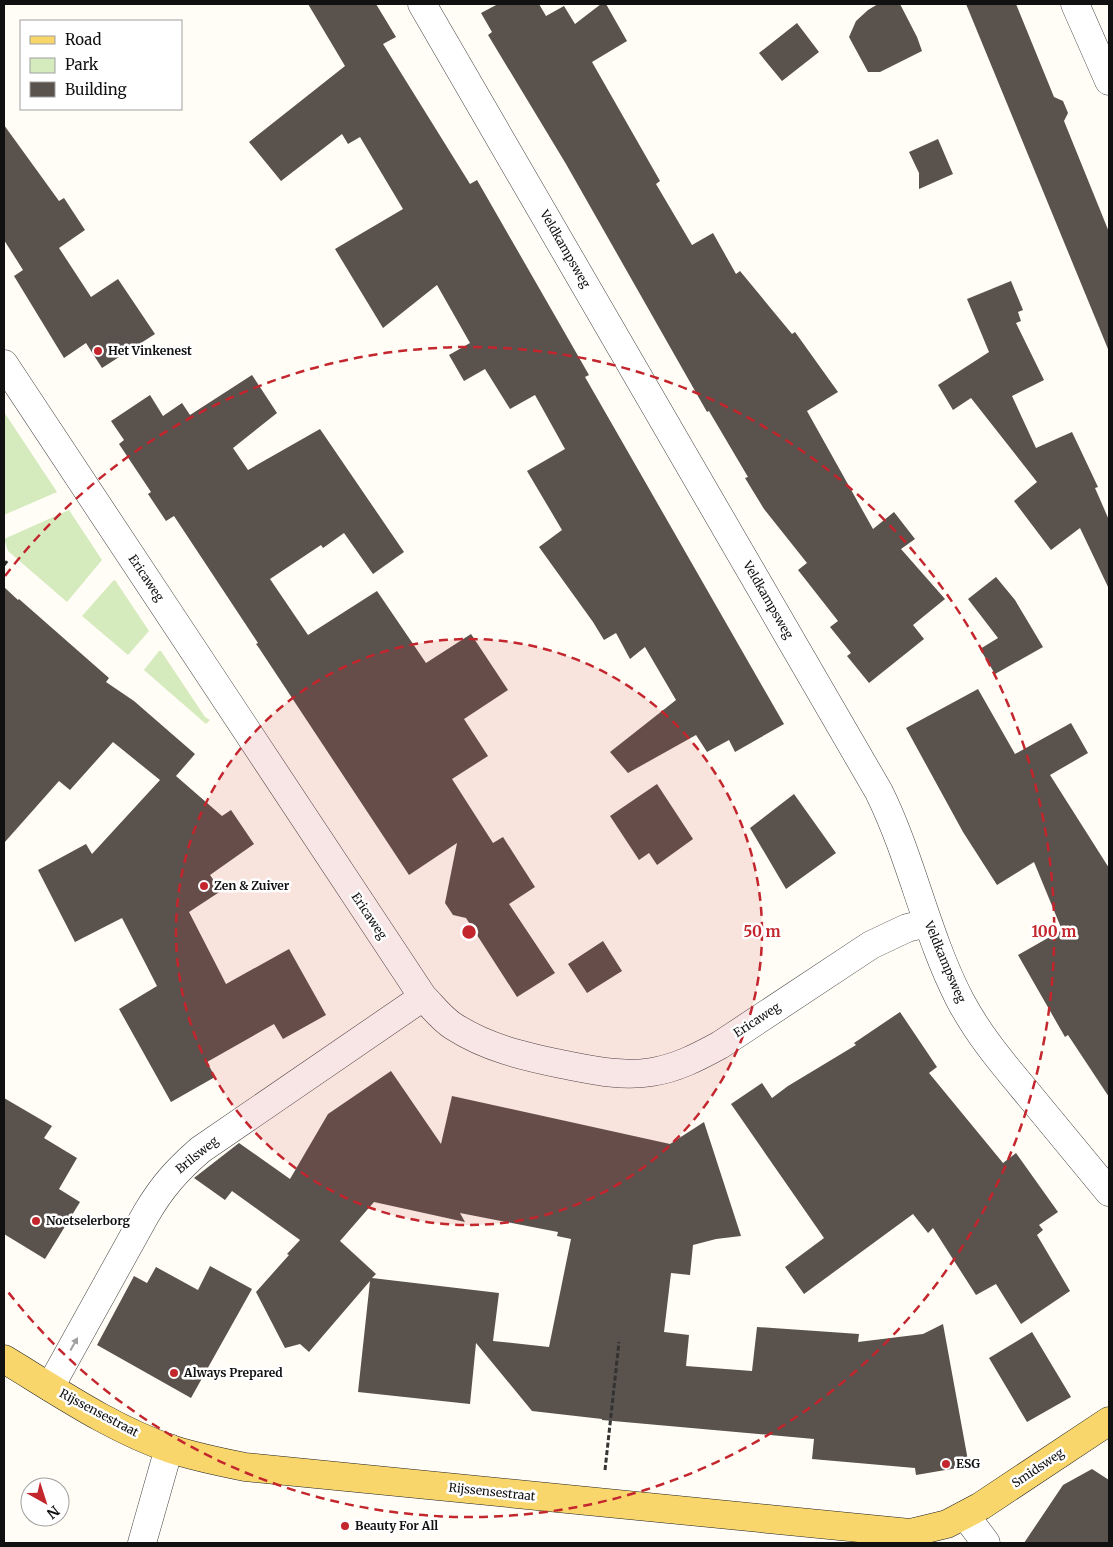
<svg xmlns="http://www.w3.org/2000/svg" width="1113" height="1547" font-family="Merriweather,serif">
	<rect width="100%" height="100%" fill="#fffdf5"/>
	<path fill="#d5ebbd" d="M 4,412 L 57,492 L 4,515 Z
		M 69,510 L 102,560 L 67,602 L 8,551 L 4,539 Z
		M 115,580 L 149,631 L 128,655 L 82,616 L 113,581 Z
		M 159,651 L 161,651 L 205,717 L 210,720 L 206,724 L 144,670 Z"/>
	<path fill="#5a524d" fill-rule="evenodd" d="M 308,4 L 376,4 L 396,37 L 383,44 L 470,184 L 477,180 L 589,375 L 585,377 L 784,724 L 735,752 L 729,740 L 707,752 L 696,735 L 628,773 L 610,752 L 676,700 L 645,647 L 630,659 L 616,633 L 604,640 L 593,622 L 539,547 L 562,530 L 527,471 L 565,449 L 535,395 L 510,409 L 485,369 L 464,381 L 449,355 L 470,343 L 437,285 L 383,328 L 335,249 L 403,209 L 360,137 L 348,144 L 342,134 L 281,181 L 249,142 L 345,66 Z
		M 498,4 L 539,4 L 546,16 L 564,6 L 575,24 L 601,4 L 606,4 L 627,41 L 592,62 L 660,181 L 656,184 L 692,245 L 713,233 L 736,274 L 740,271 L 792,334 L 795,332 L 838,392 L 807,411 L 873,529 L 894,512 L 915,539 L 901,549 L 945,599 L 913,625 L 924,639 L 869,683 L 847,656 L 851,653 L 830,627 L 838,621 L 798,570 L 807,563 L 764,509 L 745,478 L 748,477 L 709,411 L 707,412 L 566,164 L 488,35 L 492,32 L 481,13 Z
		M 878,4 L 900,4 L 917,37 L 922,51 L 880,72 L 868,72 L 849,37 L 856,21 L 868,10 Z
		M 966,4 L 1016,4 L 1054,97 L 1063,101 L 1068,113 L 1064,121 L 1109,232 L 1109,349 L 1108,349 Z
		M 797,23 L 819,52 L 782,81 L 759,53 Z
		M 4,125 L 59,201 L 64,198 L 85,230 L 59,248 L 91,297 L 118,279 L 155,334 L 102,368 L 86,343 L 64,358 L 14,276 L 23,270 L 4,240 Z
		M 938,139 L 953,174 L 919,189 L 919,173 L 909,152 Z
		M 1011,281 L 1023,310 L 1018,312 L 1021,321 L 1016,323 L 1044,380 L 1012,396 L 1036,448 L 1072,432 L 1098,487 L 1095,488 L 1109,520 L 1109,589 L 1080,528 L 1051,550 L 1014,501 L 1037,482 L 971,398 L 953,410 L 938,385 L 989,352 L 967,299 Z
		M 252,375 L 277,413 L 233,448 L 248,470 L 320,429 L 404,552 L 373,574 L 344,533 L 323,548 L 321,545 L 270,579 L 308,635 L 377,591 L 426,663 L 471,634 L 508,690 L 464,719 L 488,756 L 452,779 L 493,843 L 503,837 L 535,887 L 509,904 L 555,973 L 517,997 L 466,918 L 453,915 L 445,903 L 457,843 L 409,875 L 259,648 L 256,644 L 258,643 L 174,516 L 166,521 L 148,494 L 151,492 L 119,444 L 124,440 L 111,421 L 150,395 L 163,416 L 182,403 L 190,415 Z
		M 996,577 L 1015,600 L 1043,647 L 995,674 L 980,649 L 998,638 L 968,599 Z
		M 4,587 L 18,600 L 19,599 L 109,678 L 106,682 L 134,701 L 195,754 L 176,776 L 222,816 L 231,810 L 254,844 L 210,875 L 221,891 L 189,912 L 226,984 L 289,949 L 326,1015 L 283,1039 L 274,1024 L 207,1062 L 215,1077 L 171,1102 L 119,1009 L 157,986 L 122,918 L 75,942 L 38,870 L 86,844 L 92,854 L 160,780 L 113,742 L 70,790 L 59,781 L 4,843 Z
		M 978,689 L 1015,754 L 1071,723 L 1088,753 L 1050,775 L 1109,868 L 1109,1097 L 1068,1035 L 1065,1037 L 1018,955 L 1062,930 L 1034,862 L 997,885 L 963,832 L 906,728 Z
		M 657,784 L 693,839 L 657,865 L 649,853 L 639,860 L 610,816 Z
		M 794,794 L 836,853 L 786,889 L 750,828 Z
		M 603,941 L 622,971 L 587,993 L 568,964 Z
		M 900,1012 L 937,1067 L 929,1073 L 1003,1163 L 1016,1153 L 1058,1212 L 1039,1225 L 1043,1230 L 1037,1235 L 1070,1291 L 1021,1324 L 996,1284 L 976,1295 L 933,1228 L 928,1233 L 913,1214 L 804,1294 L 785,1267 L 824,1238 L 731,1104 L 762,1083 L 772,1098 L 788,1086 L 856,1045 L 854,1043 Z
		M 391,1071 L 441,1144 L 452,1096 L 670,1144 L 704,1122 L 741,1236 L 716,1239 L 693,1245 L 690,1275 L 671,1273 L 664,1332 L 689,1335 L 686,1366 L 752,1371 L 757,1327 L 859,1334 L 858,1342 L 923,1334 L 943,1324 L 969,1466 L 916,1475 L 915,1468 L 812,1459 L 814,1439 L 602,1420 L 602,1419 L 532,1411 L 476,1343 L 470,1404 L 358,1392 L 370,1281 L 309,1352 L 300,1344 L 285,1348 L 256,1292 L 289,1255 L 287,1254 L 300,1240 L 232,1191 L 225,1200 L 194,1178 L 239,1143 L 290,1179 L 328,1114 ZM 374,1202 L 465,1222 L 460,1213 L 558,1232 L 557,1236 L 571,1239 L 549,1347 L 493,1341 L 499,1293 L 372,1278 L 376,1274 L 340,1241 Z
		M 4,1098 L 52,1126 L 44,1138 L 77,1158 L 59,1189 L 80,1202 L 45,1259 L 4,1234 Z
		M 210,1266 L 252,1289 L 191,1398 L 97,1345 L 134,1276 L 147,1283 L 156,1267 L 198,1290 Z
		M 1032,1332 L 1071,1397 L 1027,1422 L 989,1358 Z
		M 1092,1469 L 1109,1480 L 1109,1543 L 1024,1543 L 1063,1485 Z"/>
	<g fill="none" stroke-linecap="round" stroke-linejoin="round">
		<defs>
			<path id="minor" d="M 422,4 L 879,792 C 912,859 926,934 960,1000 C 979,1036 1004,1065 1029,1095 C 1056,1128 1083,1160 1109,1192
				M 1075,4 L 1109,81
				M 4,364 L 423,997 C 433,1007 442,1019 453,1026 C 487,1048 523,1056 561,1064 C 593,1070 620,1077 652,1072 C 677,1068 698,1057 720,1045 L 871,945 L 907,928 L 927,923
				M 50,1387 L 146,1214 C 162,1187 176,1171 200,1150 L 423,997
				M 965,1515 L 986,1543
				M 142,1543 L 169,1448"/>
			<path id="major" d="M 4,1359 C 57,1391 112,1429 171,1449 C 195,1457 220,1462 245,1467 L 910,1533 L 947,1524 L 981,1506 L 1109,1421"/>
		</defs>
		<use href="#minor" stroke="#444" stroke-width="29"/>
		<use href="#major" stroke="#222" stroke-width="29"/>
		<path stroke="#333" stroke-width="3" stroke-dasharray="5 2.5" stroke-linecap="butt" d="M 4,565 L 8,560
			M 605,1470 L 619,1342"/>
		<use href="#minor" stroke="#fff" stroke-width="28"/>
		<use href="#major" stroke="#f9d66b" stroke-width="28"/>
	</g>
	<defs><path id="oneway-solid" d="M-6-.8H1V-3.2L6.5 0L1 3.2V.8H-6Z" transform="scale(1.25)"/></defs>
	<use fill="#a0a0a0" href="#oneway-solid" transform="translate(74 1344) rotate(-61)"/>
	<circle cx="469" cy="932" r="293" fill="#c4262e" fill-opacity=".12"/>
	<g fill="none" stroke="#c4262e" stroke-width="2.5" stroke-dasharray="9 6">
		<circle cx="469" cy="932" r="293"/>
		<path d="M5 576A585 585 0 1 1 5 1288"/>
	</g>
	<g fill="#c4262e" stroke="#fff" stroke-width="2">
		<circle cx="98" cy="351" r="5"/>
		<circle cx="204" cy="886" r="5"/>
		<circle cx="36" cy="1221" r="5"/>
		<circle cx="174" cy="1373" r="5"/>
		<circle cx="946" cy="1464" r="5"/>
		<circle cx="345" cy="1526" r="5"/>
	</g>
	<g text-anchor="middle" stroke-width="5" stroke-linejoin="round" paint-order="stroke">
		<g font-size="12" fill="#111" stroke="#fff">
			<text transform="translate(565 249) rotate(60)" y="4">Veldkampsweg</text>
			<text transform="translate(146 578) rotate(56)" y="4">Ericaweg</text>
			<text transform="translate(768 600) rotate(60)" y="4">Veldkampsweg</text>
			<text transform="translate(369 916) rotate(56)" y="4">Ericaweg</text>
			<text transform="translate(945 962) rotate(67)" y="4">Veldkampsweg</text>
			<text transform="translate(757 1020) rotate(-33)" y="4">Ericaweg</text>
			<text transform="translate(197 1155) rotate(-39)" y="4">Brilsweg</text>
			<text transform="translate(99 1413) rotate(28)" y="4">Rijssensestraat</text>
			<text transform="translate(1038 1468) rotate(-34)" y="4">Smidsweg</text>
			<text transform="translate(492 1492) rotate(6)" y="4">Rijssensestraat</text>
		</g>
		<g font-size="12" font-weight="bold" fill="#111" stroke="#fff" text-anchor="start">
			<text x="108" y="355">Het Vinkenest</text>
			<text x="214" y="890">Zen &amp; Zuiver</text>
			<text x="46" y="1225">Noetselerborg</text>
			<text x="184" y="1377">Always Prepared</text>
			<text x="956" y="1468">ESG</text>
			<text x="355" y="1530">Beauty For All</text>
		</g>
	</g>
	<circle cx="469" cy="932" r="8" fill="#c4262e" stroke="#fff" stroke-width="2.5"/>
	<g font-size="15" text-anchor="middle" font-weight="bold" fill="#c4262e" stroke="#fff" stroke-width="5" stroke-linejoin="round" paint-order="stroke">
		<text x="762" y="937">50 m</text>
		<text x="1054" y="937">100 m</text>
	</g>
	<rect width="1113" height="1547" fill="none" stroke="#111111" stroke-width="10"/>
	<rect x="20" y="20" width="162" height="90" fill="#ffffff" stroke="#a0a0a0"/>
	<rect x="30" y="36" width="25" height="8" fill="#f9d66b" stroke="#a0a0a0"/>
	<text x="65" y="45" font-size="15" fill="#111111">Road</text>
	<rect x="30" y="58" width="25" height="15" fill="#d5ebbd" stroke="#a0a0a0"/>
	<text x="65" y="70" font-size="15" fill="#111111">Park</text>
	<rect x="30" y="82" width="25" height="15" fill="#5a524d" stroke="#a0a0a0"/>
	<text x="65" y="95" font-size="15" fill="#111111">Building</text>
	<g transform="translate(45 1502) rotate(141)"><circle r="24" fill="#ffffff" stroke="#a0a0a0"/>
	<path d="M0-4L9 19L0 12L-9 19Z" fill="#c4262e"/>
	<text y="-8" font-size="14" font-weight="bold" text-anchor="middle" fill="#111111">N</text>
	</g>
</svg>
